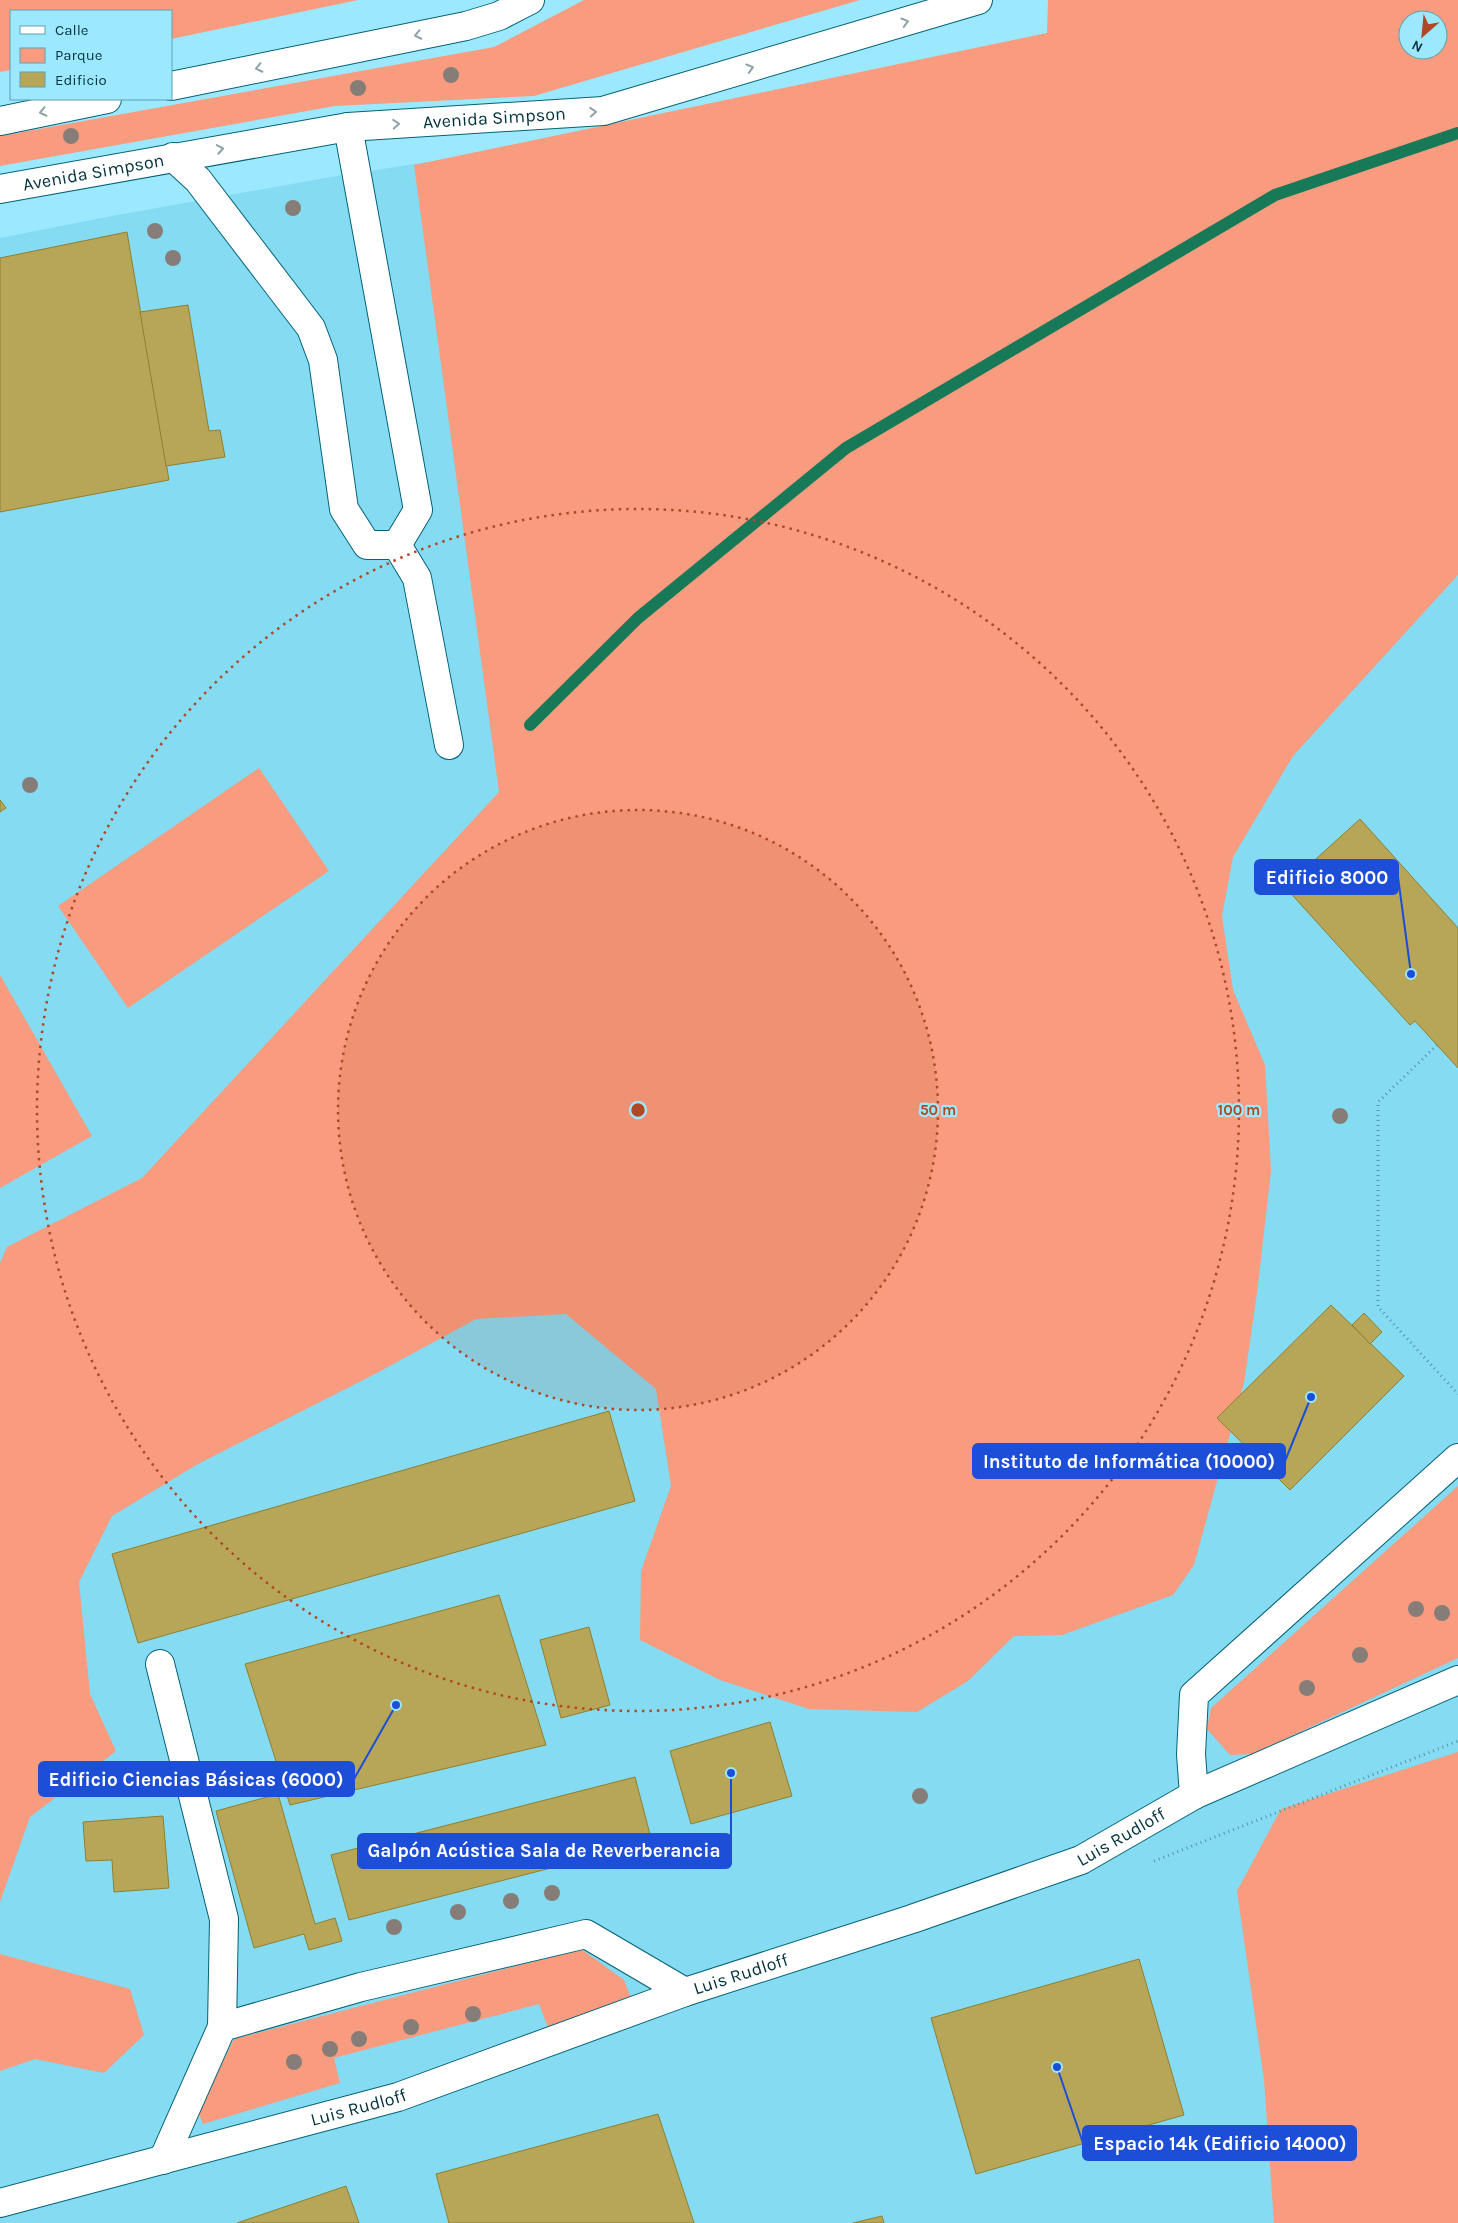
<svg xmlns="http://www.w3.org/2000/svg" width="1458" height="2223" font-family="Karla,sans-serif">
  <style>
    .built { fill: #85dbf2; fill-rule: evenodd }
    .green { fill: #f99b7e; fill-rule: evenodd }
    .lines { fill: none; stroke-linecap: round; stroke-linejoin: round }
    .stream { stroke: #177957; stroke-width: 12 }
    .building { fill: #b7a658; stroke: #8f7f2f }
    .minor-casing { stroke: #046276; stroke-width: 30 }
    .major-casing { stroke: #046276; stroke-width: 30 }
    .path { stroke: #5695a6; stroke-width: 3; stroke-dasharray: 1 4; stroke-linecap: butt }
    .minor { stroke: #fff; stroke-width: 28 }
    .major { stroke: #fff; stroke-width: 28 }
    .tree { fill: #867d78 }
    .oneway { stroke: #8ea3a8 }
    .ring { fill: none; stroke: #b04826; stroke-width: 2.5; stroke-dasharray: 2.5 5 }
    .labels { text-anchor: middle; stroke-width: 4.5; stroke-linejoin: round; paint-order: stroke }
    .street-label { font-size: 18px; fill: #03323d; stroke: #9ce9ff }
    .centre { fill: #b04826; stroke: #9ce9ff; stroke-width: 2.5 }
    .ring-label { font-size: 15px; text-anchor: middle; font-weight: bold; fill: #b04826; stroke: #9ce9ff; stroke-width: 4.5; stroke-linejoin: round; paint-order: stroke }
    .leader { fill: none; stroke: #1d4ed8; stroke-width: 2 }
    .callout-dot { fill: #1d4ed8; stroke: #9ce9ff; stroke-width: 2 }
    .callout { fill: #1d4ed8; stroke: #1d4ed8; stroke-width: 2 }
    .callout-label { font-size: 19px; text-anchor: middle; font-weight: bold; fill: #fff }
  </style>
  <rect width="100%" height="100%" fill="#9ce9ff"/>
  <path class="built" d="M1458 0V2223H0V238L117 215 331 177ZM1408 20H1438V50H1408Z"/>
  <g class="green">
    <path d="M0 0H358L171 39V11H11V70L0 72Z"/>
    <path d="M584 0H860L534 96 335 106 0 166V136L494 47Z"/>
    <path d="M1048 0H1458V575L1293 756 1233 857 1222 916 1233 990 1265 1065 1271 1171 1257 1293 1244 1383 1194 1565 1173 1595 1062 1635 1014 1636 968 1681 917 1712 809 1709 720 1680 640 1640 641 1571 671 1486 656 1389 566 1314 476 1319 375 1374 198 1464 112 1516 79 1582 90 1694 116 1751 30 1817 0 1902V1263L7 1247 142 1178 499 792 414 165 1047 33ZM1408 20H1438V50H1408Z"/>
    <path d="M259 768 329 871 128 1008 58 906Z"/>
    <path d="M0 975 92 1136 0 1188Z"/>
    <path d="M1458 1486V1658L1253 1754 1230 1755 1207 1729 1211 1708Z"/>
    <path d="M1458 1752V2223H1274L1264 2080 1237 1891 1281 1809Z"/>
    <path d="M581 1949 624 1980 634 2006 549 2030 539 2004 334 2058 340 2083 203 2124 198 2112 234 2039Z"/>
    <path d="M0 1954 130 1989 144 2035 104 2073 35 2059 0 2071Z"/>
  </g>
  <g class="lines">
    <path class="stream" d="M530 725 638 618 846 448 1275 195 1458 133"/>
  </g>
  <g class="building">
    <path d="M127 232 169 480 0 512V258Z"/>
    <path d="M188 305 209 431 220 430 225 457 166 466 140 312Z"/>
    <path d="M0 800 6 808 0 812Z"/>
    <path d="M1360 819 1458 928V1068L1415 1021 1410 1025 1285 887Z"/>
    <path d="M1331 1305 1404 1376 1290 1490 1217 1418Z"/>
    <path d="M1364 1313 1382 1332 1370 1344 1352 1325Z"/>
    <path d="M609 1411 635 1501 138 1643 112 1554Z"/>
    <path d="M499 1595 546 1745 290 1805 245 1664Z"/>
    <path d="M589 1627 610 1705 561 1718 540 1640Z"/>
    <path d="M770 1722 792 1796 691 1824 670 1751Z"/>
    <path d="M635 1777 652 1842 349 1920 331 1855Z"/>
    <path d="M278 1794 315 1924 335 1918 342 1941 309 1950 304 1934 254 1948 216 1811Z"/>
    <path d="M163 1816 169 1888 114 1892 112 1860 86 1861 83 1822Z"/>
    <path d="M1139 1959 1184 2115 976 2174 931 2018Z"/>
    <path d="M658 2114 694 2223H449L436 2174Z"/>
    <path d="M346 2186 359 2223H237Z"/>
    <path d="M882 2216 884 2223H853Z"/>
  </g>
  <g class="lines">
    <g class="minor-casing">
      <g id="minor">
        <path d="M173 157 198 180 311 328 323 360 344 509 367 545H397L418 510 348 127"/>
        <path d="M397 545 417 578 449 745"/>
        <path d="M160 1664 224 1919 222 2027"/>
        <path d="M1194 1795 1191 1754 1194 1695 1458 1458"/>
        <path d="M163 2160 222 2027 361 1987 586 1934 685 1992"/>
        <path id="s1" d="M0 2203 398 2097 685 1992 912 1919 1081 1860 1194 1795 1458 1680"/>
      </g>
    </g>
    <g class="major-casing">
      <g id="major">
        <path d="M171 86 466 26 499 16 530 0"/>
        <path d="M0 121 107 99"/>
        <path id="s2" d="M0 189 348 127 603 111 978 0"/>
      </g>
    </g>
    <g class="path">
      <path d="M1437 1045 1378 1102V1307L1458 1394"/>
      <path d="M1154 1861 1458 1741"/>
    </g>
    <use href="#minor" class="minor"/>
    <use href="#major" class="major"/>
  </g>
  <g class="tree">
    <circle cx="451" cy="75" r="8"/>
    <circle cx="358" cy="88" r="8"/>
    <circle cx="71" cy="136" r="8"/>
    <circle cx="293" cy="208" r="8"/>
    <circle cx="155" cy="231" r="8"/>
    <circle cx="173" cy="258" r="8"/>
    <circle cx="30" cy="785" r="8"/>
    <circle cx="1340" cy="1116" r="8"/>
    <circle cx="1416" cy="1609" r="8"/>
    <circle cx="1442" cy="1613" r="8"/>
    <circle cx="1360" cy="1655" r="8"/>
    <circle cx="1307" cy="1688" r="8"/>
    <circle cx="920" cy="1796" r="8"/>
    <circle cx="552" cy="1893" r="8"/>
    <circle cx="511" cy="1901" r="8"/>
    <circle cx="458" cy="1912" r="8"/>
    <circle cx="394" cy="1927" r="8"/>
    <circle cx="473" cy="2014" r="8"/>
    <circle cx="411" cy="2027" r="8"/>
    <circle cx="359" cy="2039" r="8"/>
    <circle cx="330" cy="2049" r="8"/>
    <circle cx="294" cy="2062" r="8"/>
  </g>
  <defs><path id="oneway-chevron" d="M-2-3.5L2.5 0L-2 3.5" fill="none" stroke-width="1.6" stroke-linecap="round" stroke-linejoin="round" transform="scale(1.25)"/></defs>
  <g class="oneway">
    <use href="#oneway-chevron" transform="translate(905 22) rotate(-16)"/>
    <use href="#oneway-chevron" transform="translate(418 35) rotate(168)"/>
    <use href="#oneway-chevron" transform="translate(259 68) rotate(168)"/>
    <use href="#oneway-chevron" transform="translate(750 68) rotate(-16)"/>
    <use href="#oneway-chevron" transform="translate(43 112) rotate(168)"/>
    <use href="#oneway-chevron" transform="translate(593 112) rotate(-4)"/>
    <use href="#oneway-chevron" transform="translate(396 124) rotate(-4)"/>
    <use href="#oneway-chevron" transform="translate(220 149) rotate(-10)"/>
  </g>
  <circle cx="638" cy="1110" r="300" fill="#b04826" fill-opacity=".12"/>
  <g class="ring">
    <circle cx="638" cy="1110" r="300"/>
    <circle cx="638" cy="1110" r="601"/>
  </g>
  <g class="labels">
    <g class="street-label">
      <text dy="6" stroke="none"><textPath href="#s2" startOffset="500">Avenida Simpson</textPath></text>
      <text dy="6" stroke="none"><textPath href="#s2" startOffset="95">Avenida Simpson</textPath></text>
      <text dy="6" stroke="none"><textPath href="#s1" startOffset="1181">Luis Rudloff</textPath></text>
      <text dy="6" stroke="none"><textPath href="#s1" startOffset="776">Luis Rudloff</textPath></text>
      <text dy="6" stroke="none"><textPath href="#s1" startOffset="371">Luis Rudloff</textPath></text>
    </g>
  </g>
  <circle cx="638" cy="1110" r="8" class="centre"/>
  <g class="ring-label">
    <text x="938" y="1115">50 m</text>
    <text x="1239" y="1115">100 m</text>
  </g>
  <path class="leader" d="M1411 974L1398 877M1311 1397L1285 1461M396 1705L354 1779M731 1773L731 1851M1057 2067L1083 2143"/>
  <g class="callout-dot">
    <circle cx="1411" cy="974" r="5"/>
    <circle cx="1311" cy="1397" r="5"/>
    <circle cx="396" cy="1705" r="5"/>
    <circle cx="731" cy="1773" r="5"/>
    <circle cx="1057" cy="2067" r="5"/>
  </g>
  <g class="callout">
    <rect x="1255" y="860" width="143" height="34" rx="5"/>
    <rect x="973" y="1444" width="312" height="34" rx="5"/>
    <rect x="39" y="1762" width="315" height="34" rx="5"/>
    <rect x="358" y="1834" width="373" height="34" rx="5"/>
    <rect x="1083" y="2126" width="273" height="34" rx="5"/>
  </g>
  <g class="callout-label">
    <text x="1327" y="884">Edificio 8000</text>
    <text x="1129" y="1468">Instituto de Informática (10000)</text>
    <text x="196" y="1786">Edificio Ciencias Básicas (6000)</text>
    <text x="544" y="1857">Galpón Acústica Sala de Reverberancia</text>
    <text x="1220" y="2150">Espacio 14k (Edificio 14000)</text>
  </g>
  <rect x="10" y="10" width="162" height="90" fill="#9ce9ff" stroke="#5fa0b1"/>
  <rect x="20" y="26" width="25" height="8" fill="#ffffff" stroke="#5fa0b1"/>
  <text x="55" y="35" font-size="15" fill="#03323d">Calle</text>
  <rect x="20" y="48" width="25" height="15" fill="#f99b7e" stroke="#5fa0b1"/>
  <text x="55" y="60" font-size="15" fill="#03323d">Parque</text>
  <rect x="20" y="72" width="25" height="15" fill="#b7a658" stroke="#5fa0b1"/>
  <text x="55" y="85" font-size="15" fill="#03323d">Edificio</text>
  <g transform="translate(1423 35) rotate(207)"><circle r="24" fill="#9ce9ff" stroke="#5fa0b1"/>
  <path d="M0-4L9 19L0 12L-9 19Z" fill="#b04826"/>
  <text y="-8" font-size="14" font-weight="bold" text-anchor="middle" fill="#03323d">N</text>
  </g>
</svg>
